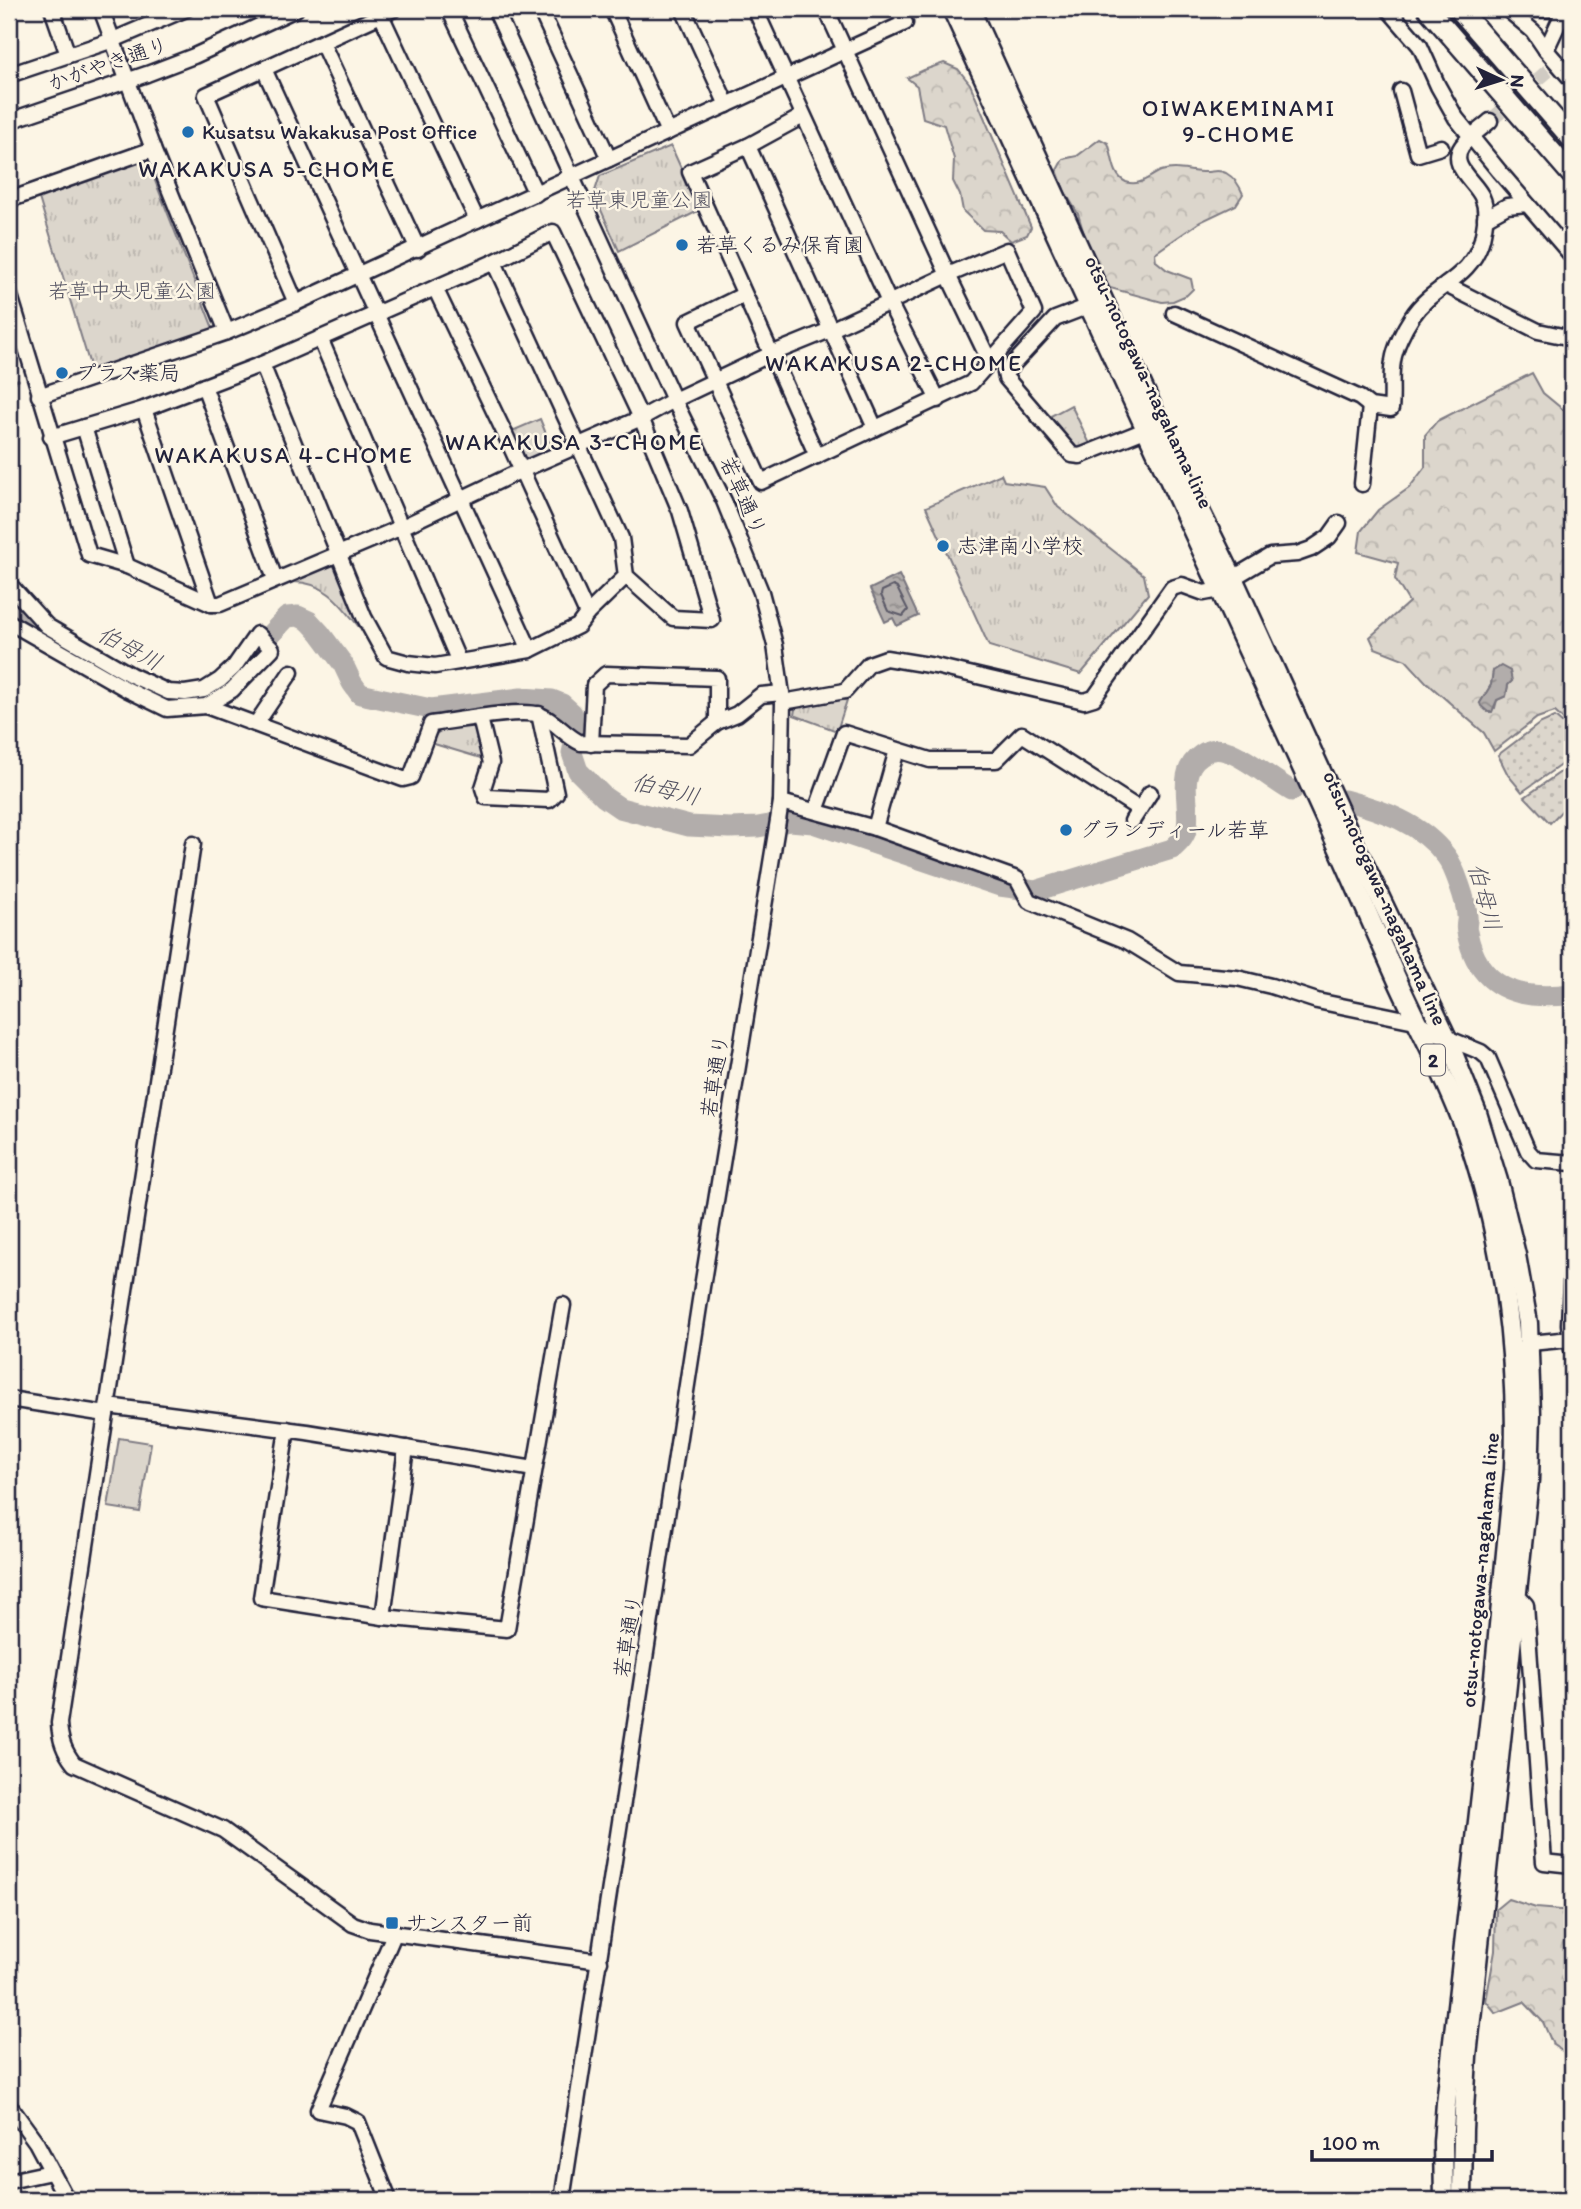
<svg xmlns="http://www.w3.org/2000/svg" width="1581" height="2209" font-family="Itim,'Klee One',sans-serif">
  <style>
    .grass { fill: url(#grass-dots); stroke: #7f7c84; stroke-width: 2 }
    .forest { fill: url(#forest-crowns); stroke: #7f7c84; stroke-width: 2; fill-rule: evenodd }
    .park { fill: url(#park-tufts); stroke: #7f7c84; stroke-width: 2 }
    .garden { fill: #dcd6cc; stroke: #7f7c84; stroke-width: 2 }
    .water { fill: url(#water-ripples); stroke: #78757e; stroke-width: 2 }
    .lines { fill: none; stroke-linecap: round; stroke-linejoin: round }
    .shore { stroke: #5c5a68; stroke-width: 2 }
    .stream { stroke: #78757e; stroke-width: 3.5 }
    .river { stroke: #b2adab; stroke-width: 21 }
    .minor-tunnel { stroke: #d0cbc3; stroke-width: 14; stroke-dasharray: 14 7; stroke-linecap: butt }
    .minor-casing { stroke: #22223b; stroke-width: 19 }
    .major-casing { stroke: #22223b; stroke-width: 23 }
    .highway-casing { stroke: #22223b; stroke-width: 24 }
    .minor { stroke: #fcf5e5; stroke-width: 14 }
    .major { stroke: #fcf5e5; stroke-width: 18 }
    .highway { stroke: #fcf5e5; stroke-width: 19 }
    .poi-dot { fill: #1f6fb2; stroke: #fcf5e5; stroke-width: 2.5 }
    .labels { text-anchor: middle; stroke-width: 5; stroke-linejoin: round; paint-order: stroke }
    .shield { fill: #fcf5e5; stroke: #63616e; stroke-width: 2 }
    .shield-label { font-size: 19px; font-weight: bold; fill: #22223b }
    .street-label { font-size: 21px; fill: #22223b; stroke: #fcf5e5 }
    .poi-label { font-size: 21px; fill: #22223b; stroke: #fcf5e5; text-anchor: start }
    .park-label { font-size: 21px; fill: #504f5f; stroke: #fcf5e5 }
    .neighbourhood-label { font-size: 23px; letter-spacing: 2px; fill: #22223b; stroke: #fcf5e5 }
    .water-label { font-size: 23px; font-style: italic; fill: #545362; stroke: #fcf5e5 }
  </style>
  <defs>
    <pattern id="grass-dots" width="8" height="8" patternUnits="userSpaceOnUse" patternTransform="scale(1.75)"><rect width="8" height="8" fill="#dcd6cc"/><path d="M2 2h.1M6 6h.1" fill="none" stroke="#bcb7b0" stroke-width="1.8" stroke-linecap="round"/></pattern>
    <pattern id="forest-crowns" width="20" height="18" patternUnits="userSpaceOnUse" patternTransform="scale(1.75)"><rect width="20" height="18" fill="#dcd6cc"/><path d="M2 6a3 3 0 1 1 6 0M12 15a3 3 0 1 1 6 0" fill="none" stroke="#bcb7b0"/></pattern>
    <pattern id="park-tufts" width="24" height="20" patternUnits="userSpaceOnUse" patternTransform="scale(1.75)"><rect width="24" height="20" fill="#dcd6cc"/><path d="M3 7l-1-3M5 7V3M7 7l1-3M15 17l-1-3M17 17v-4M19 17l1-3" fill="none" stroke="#bcb7b0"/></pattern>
    <pattern id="water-ripples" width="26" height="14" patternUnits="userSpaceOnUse" patternTransform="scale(1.75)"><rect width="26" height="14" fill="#b2adab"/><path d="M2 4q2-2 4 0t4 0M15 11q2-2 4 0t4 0" fill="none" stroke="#908c8c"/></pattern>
  </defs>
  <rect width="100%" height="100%" fill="#fcf5e5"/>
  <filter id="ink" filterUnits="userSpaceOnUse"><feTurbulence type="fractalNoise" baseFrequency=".0143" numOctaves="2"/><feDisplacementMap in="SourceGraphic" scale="14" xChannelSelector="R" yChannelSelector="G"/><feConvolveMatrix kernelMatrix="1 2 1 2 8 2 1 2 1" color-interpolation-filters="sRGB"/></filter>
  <g filter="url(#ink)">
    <g class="grass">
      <path d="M1555 717 1572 732V757L1522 792 1508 775 1498 755 1539 724Z"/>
      <path d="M1572 764V800L1550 823 1525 797Z"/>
    </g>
    <g class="forest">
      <path d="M944 63 958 69 970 84 1031 227 1027 235 1011 241 1000 231 983 230 963 211 960 195 953 181 954 159 944 125 923 118 917 86 907 78 924 70Z"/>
      <path d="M1100 139 1108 143C1113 155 1112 176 1126 182 1140 187 1149 176 1161 171 1177 166 1189 172 1205 172 1213 172 1218 169 1226 173 1235 178 1239 185 1243 194L1236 205 1200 222 1155 253 1156 261 1167 270 1191 279 1193 289 1187 295 1173 301 1162 302 1110 288 1102 277 1086 241 1078 214 1065 192 1057 170 1063 159 1077 156Z"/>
      <path d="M1532 373 1543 393 1572 417V728L1555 712 1537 718 1494 751 1484 733 1426 682 1406 660 1375 648 1370 637 1409 602 1395 579 1398 563 1358 552 1361 531 1378 510 1409 488 1425 467V435L1437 421ZM1493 671 1512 681 1508 685 1506 696 1497 700 1495 708 1480 703 1491 685Z"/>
      <path d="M1508 1899 1536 1908 1572 1911V2089L1568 2086 1569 2063 1565 2053 1553 2045 1543 2022 1524 2002 1496 2013 1486 2001 1495 1951 1496 1909Z"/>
    </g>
    <g class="park">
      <path d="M671 146 700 210 619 251 594 194 600 176Z"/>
      <path d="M146 158 214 331 92 372 38 195Z"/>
      <path d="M1071 405 1091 446 1079 450 1071 449 1045 419Z"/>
      <path d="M540 419 555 456 522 470 505 434Z"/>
      <path d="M1001 474 1004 481 1045 487 1058 507 1144 575 1148 594 1081 674 989 646 926 507Z"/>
      <path d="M329 564 335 566 351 605 362 625 359 627C341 604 325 581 292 582L291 579Z"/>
      <path d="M839 699 847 700 837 731 794 715 795 709 801 705Z"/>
      <path d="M469 725 478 731 484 759 431 743C436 726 454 727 469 725Z"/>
    </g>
    <path class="garden" d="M119 1438 151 1443 140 1512 108 1507Z"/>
    <g class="water">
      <path d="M899 575 918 616 897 626 893 618 885 622 870 589Z"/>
      <path d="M1501 666 1510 671 1512 681 1508 685 1506 696 1497 700 1492 712H1488L1481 706 1480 703 1491 685 1493 671Z"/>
    </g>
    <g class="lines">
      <path class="shore" d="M893 586 897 588 908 610 903 616 888 611 881 595 882 591Z"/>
      <path class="stream" d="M9 383 18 380"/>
      <g class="river">
        <path d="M9 601 38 625 58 637"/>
        <path d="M225 682 287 617 298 616 309 621 320 633 343 664 352 683 360 694 431 709 521 698 552 700 562 704 572 713 577 722V731L572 753 578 771 604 797 620 808 689 826 730 828 758 827 790 821 813 823 1000 886 1035 891 1172 849C1180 842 1185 837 1187 827 1191 803 1176 772 1201 755 1209 749 1217 748 1226 751 1244 756 1274 781 1292 791"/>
        <path d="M1344 800C1382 810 1421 823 1446 856 1454 866 1467 903 1467 916 1468 921 1465 926 1467 932 1478 990 1520 1001 1572 994"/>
      </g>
      <path class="minor-tunnel" d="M1490 121 1557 63"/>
      <g class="minor-casing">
        <g id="minor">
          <path d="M52 9 68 55"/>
          <path d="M101 9 153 149 227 332"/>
          <path d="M449 9 536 194"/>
          <path d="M495 9 674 400 724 501 761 592 775 645 783 702 781 802 702 1287 562 2200"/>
          <path d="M540 9 609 159"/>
          <path d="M612 9 668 132"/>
          <path d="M683 9 727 105"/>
          <path d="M755 9 889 302 938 400"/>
          <path d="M826 9 948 275 990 362"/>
          <path d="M1388 9 1420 46 1438 86 1456 118 1499 171 1572 256"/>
          <path d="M1507 9 1533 31 1546 50"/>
          <path d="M1565 9 1546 50 1572 80"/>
          <path d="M1508 10 1554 9"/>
          <path d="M381 15 477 220"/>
          <path d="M322 43 418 249"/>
          <path d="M264 69 530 650"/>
          <path d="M9 75 113 40 186 9"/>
          <path d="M1401 91 1418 154 1441 147"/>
          <path d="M803 116 748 146 690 172 817 456"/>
          <path d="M9 121 147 74 194 56 296 9"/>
          <path d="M748 146 875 428"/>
          <path d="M9 200 153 149"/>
          <path d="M1485 218 1507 206 1527 204"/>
          <path d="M1446 285 1538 331 1567 337"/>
          <path d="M435 288 505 434 587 614"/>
          <path d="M9 292 89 555 127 566 211 604H220L402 527 522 470 641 418 674 400 771 354 830 330 948 275 1007 250 1034 312 971 383 761 482 688 322 743 295"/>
          <path d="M296 303 206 95 394 9"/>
          <path d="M1089 306 1055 319 1005 373 1006 378 1072 455 1080 456 1155 426"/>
          <path d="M1174 313 1360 398 1370 406 1391 409C1393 393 1390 377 1393 361 1395 347 1404 329 1412 317 1432 285 1471 280 1482 239 1485 225 1488 210 1482 197 1475 181 1448 166 1462 146 1469 137 1481 129 1490 121"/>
          <path d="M320 338 459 662"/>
          <path d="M262 364 364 617 386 657 408 663 435 666 530 650 578 626 587 614 626 576"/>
          <path d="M204 386 275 579"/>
          <path d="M39 396 227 332 296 303 905 23 898 9"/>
          <path d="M144 409 211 604"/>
          <path d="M84 427 127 566"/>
          <path d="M51 437 144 409 262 364 494 262 553 232 641 418 680 511 712 620 673 618 626 576 621 538 494 262"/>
          <path d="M1362 484 1370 406"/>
          <path d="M9 584 47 626 131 675 168 692 185 693 204 690 220 680 234 667 257 634 272 649 232 690 206 706 167 709 128 690 9 622"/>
          <path d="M783 702 845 691 869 664 886 658 935 666 1084 701 1094 698 1172 588 1182 585 1204 593 1220 590 1233 578 1270 556 1297 554 1311 549 1329 537 1339 523"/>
          <path d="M206 706 403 779 411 777 431 724C455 721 520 708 540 715 556 721 565 736 581 743L689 745 717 722 737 714 761 695 782 693"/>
          <path d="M480 718 491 763 483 788 486 797 549 800 556 793 539 714"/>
          <path d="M256 724 291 672"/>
          <path d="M591 744 594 685 606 674 717 678V722"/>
          <path d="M781 802 875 828 1017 879 1029 901 1127 941 1179 973 1237 978 1271 986 1317 1001 1415 1021 1447 1038 1481 1052 1488 1058 1528 1151 1536 1160 1572 1163"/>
          <path d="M816 811 844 733 930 760H996L1022 734 1139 809"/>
          <path d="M1132 821 1150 793"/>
          <path d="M875 828 897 750"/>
          <path d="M193 844 59 1723C60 1740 64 1751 74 1764L223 1830 353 1924 370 1930 600 1961"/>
          <path d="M1572 1262 1569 1324 1572 1349"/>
          <path d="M1530 1343 1571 1339"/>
          <path d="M9 1399 106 1414"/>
          <path d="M108 1406 307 1432 534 1469"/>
          <path d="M287 1429 261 1598 383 1617 507 1629 563 1305"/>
          <path d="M1517 1595 1526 1605 1544 1862 1572 1865"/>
          <path d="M383 1617 406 1448"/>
          <path d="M9 2105 36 2142 67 2200"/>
          <path d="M9 2181 51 2172"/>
          <path d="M389 2200 358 2122 346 2116 318 2110 395 1932"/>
        </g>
      </g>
      <g class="major-casing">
        <g id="major">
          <path d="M952 9C1052 225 1151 441 1251 657 1300 762 1348 868 1395 975 1417 1025 1445 1074 1464 1126 1503 1235 1519 1354 1514 1469L1492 1698 1446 2103 1443 2142 1444 2200"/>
          <path d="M970 9 1196 503 1233 578 1353 841 1447 1038 1477 1113 1498 1181 1516 1255 1528 1323 1531 1414 1529 1480 1467 2056 1463 2129 1462 2200"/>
        </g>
      </g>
      <g class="highway-casing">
        <g id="highway">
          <path d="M1428 9 1572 175"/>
          <path d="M1459 9 1572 139"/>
        </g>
      </g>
      <use href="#minor" class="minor"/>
      <use href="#major" class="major"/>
      <use href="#highway" class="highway"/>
    </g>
  </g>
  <g class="poi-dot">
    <circle cx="188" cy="132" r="7"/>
    <circle cx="682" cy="245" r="7"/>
    <circle cx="62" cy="373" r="7"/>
    <circle cx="943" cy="546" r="7"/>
    <circle cx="1066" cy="830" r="7"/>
    <rect x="385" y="1916" width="14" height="14" rx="3.5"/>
  </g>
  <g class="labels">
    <rect class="shield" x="1421" y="1044.5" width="24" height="31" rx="5"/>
    <g class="shield-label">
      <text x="1433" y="1067">2</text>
    </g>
    <g class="street-label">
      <text transform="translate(108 64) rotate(-19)" y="7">かがやき通り</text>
      <text transform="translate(1149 382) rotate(65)" y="7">otsu-notogawa-nagahama line</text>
      <text transform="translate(743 496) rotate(66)" y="7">若草通り</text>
      <text transform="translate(1385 898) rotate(66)" y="7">otsu-notogawa-nagahama line</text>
      <text transform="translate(715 1076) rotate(-81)" y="7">若草通り</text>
      <text transform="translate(1480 1570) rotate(-85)" y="7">otsu-notogawa-nagahama line</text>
      <text transform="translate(628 1636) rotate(-81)" y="7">若草通り</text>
    </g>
    <g class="poi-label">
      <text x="202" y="139">Kusatsu Wakakusa Post Office</text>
      <text x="696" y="252">若草くるみ保育園</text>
      <text x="76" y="380">プラス薬局</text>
      <text x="957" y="553">志津南小学校</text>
      <text x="1080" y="837">グランディール若草</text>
      <text x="406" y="1930">サンスター前</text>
    </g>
    <g class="park-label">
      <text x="639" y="207">若草東児童公園</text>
      <text x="132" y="298">若草中央児童公園</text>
    </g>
    <g class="neighbourhood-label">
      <text x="1239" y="116">OIWAKEMINAMI<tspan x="1239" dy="26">9-CHOME</tspan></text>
      <text x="267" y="177">WAKAKUSA 5-CHOME</text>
      <text x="894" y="371">WAKAKUSA 2-CHOME</text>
      <text x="574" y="450">WAKAKUSA 3-CHOME</text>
      <text x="284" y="463">WAKAKUSA 4-CHOME</text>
    </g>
    <g class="water-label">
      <text transform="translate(130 648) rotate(28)" y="8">伯母川</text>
      <text transform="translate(666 789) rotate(14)" y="8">伯母川</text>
      <text transform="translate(1485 897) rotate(75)" y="8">伯母川</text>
    </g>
  </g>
  <rect width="1581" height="2209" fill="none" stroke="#fcf5e5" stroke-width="35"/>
  <rect x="18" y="18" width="1546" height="2174" fill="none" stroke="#22223b" stroke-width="2.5" filter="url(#ink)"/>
  <g transform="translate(1501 80) rotate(94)" stroke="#fcf5e5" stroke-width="5" paint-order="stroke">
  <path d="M0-5L12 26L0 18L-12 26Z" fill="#22223b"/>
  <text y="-10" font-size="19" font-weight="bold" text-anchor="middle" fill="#22223b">N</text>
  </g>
  <path d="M1312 2150v10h180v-10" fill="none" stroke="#22223b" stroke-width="3.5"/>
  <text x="1322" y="2150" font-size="21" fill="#22223b" stroke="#fcf5e5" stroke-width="5" paint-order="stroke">100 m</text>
</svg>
